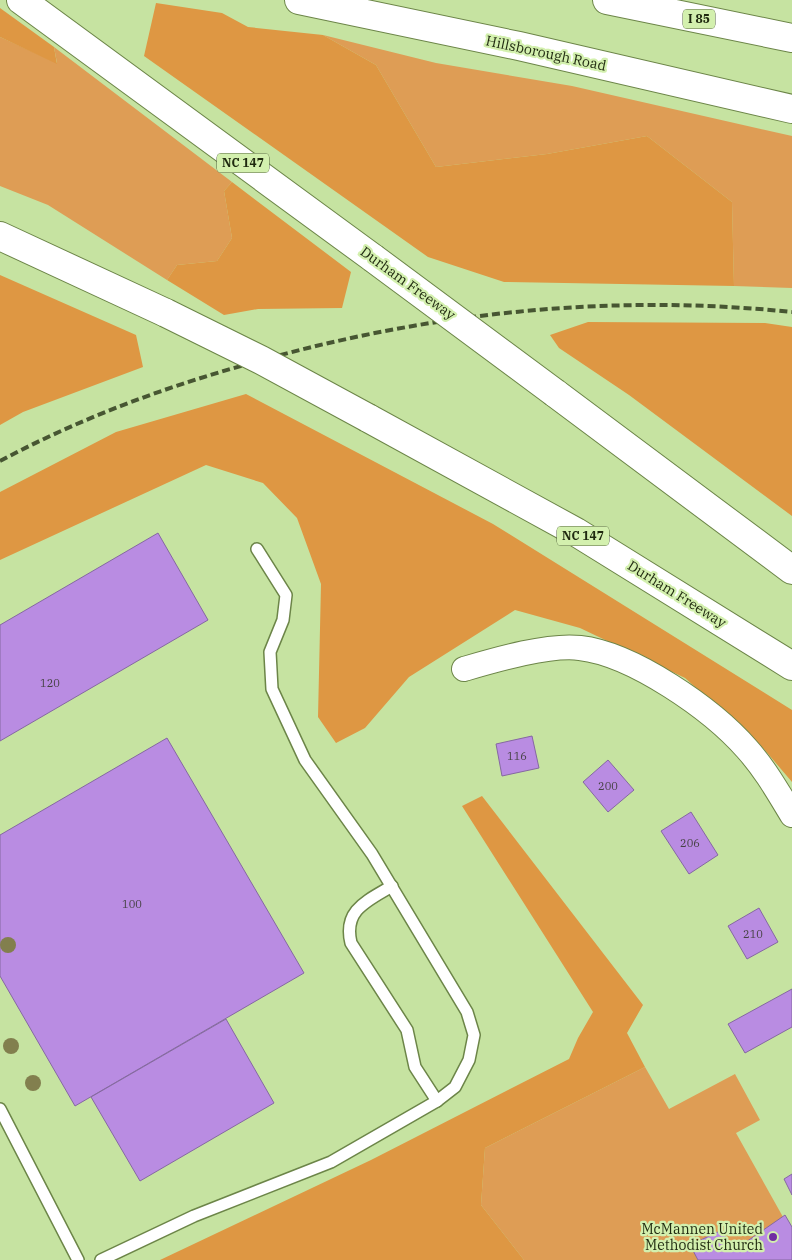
<svg xmlns="http://www.w3.org/2000/svg" width="792" height="1260" font-family="'IBM Plex Serif',serif">
  <style>
    .green { fill: #de9d55 }
    .forest { fill: #de9743 }
    .building { fill: #b98ce2; stroke: #8568a1 }
    .lines { fill: none; stroke-linecap: round; stroke-linejoin: round }
    .service-casing { stroke: #6c8548; stroke-width: 14 }
    .minor-casing { stroke: #6c8548; stroke-width: 26 }
    .primary-casing { stroke: #6c8548; stroke-width: 30 }
    .motorway-casing { stroke: #6c8548; stroke-width: 30 }
    .service { stroke: #fff; stroke-width: 11 }
    .minor { stroke: #fff; stroke-width: 24 }
    .primary { stroke: #fff; stroke-width: 28 }
    .motorway { stroke: #fff; stroke-width: 28 }
    .rail { stroke: #475632; stroke-width: 4; stroke-dasharray: 8 4; stroke-linecap: butt }
    .motorway-bridge-casing { stroke: #6c8548; stroke-width: 30; stroke-linecap: butt }
    .motorway-bridge { stroke: #fff; stroke-width: 28 }
    .tree { fill: #827f4e }
    .poi-dot { fill: #712da2; stroke: #d3f0ae; stroke-width: 2 }
    .labels { text-anchor: middle; stroke-width: 4.5; stroke-linejoin: round; paint-order: stroke }
    .number-label { font-size: 11px; fill: #464244 }
    .shield { fill: #d3f0ae; stroke: #55653f; stroke-width: 1 }
    .shield-label { font-size: 12px; font-weight: bold; fill: #1f290f }
    .street-label { font-size: 14px; fill: #1f290f; stroke: #d3f0ae }
    .poi-label { font-size: 14px; fill: #1f290f; stroke: #d3f0ae; text-anchor: end }
  </style>
  <rect width="100%" height="100%" fill="#c6e3a1"/>
  <g class="green">
    <path d="M323 35 436 63 572 86 792 136V288L734 286 732 202 647 136 547 154 436 167 376 65Z"/>
    <path d="M0 37 57 63 54 47 232 182 224 191 232 238 217 261 177 265 167 280 48 205 0 186Z"/>
    <path d="M645 1067 669 1109 735 1074 760 1120 736 1133 783 1217 733 1251 722 1230 692 1244 698 1260H524L481 1205 485 1148Z"/>
  </g>
  <g class="forest">
    <path d="M156 3 222 13 248 27 323 35 376 65 436 167 547 154 647 136 732 202 734 286 504 282 428 257 144 56Z"/>
    <path d="M0 8 54 47 57 64 0 37Z"/>
    <path d="M232 182 351 272 342 308 258 309 224 315 167 280 177 265 217 261 232 238 224 191Z"/>
    <path d="M0 275 136 335 143 367 23 412 0 425Z"/>
    <path d="M588 322 765 323 792 327V516L629 395 559 348 550 335Z"/>
    <path d="M246 394 493 524 792 710V782L763 748 685 678 580 628 515 610 409 677 365 728 336 743 318 717 321 584 297 518 263 483 206 465 0 560V492L116 432Z"/>
    <path d="M482 796 643 1005 627 1033 645 1067 485 1148 481 1205 524 1260H160L371 1160 569 1059 578 1038 593 1012 462 806Z"/>
  </g>
  <g class="building">
    <path d="M158 533 208 620 0 741V625Z"/>
    <path d="M532 736 539 768 502 776 496 744Z"/>
    <path d="M167 738 304 973 75 1106 0 976V835Z"/>
    <path d="M608 760 634 790 608 812 583 782Z"/>
    <path d="M691 812 718 855 689 874 661 831Z"/>
    <path d="M759 908 778 942 747 959 728 926Z"/>
    <path d="M792 989V1027L745 1053 728 1024Z"/>
    <path d="M226 1019 274 1103 140 1181 91 1097Z"/>
    <path d="M792 1174V1195L784 1179Z"/>
    <path d="M785 1215 792 1227V1260H698L690 1245 722 1230 733 1251Z"/>
  </g>
  <g class="lines">
    <g class="service-casing">
      <g id="service">
        <path d="M392 886C367 901 343 910 351 943L407 1030 415 1067 437 1101"/>
        <path d="M0 1109 78 1260"/>
        <path d="M101 1260 194 1216 331 1162 437 1101 455 1087 469 1060 474 1035 467 1012 372 854 305 760 272 689 270 652 283 620 286 595 257 549"/>
      </g>
    </g>
    <g class="minor-casing">
      <path id="minor" d="M464 669C495 660 549 644 580 648 633 654 712 709 747 749 765 769 778 792 792 815"/>
    </g>
    <g class="primary-casing">
      <path id="primary" d="M299 0 519 46 792 109"/>
    </g>
    <g class="motorway-casing">
      <g id="motorway">
        <path d="M21 0 373 258"/>
        <path d="M607 0 792 38"/>
        <path d="M0 236 166 313"/>
        <path d="M555 393 792 570"/>
        <path d="M368 418 576 532 792 666"/>
      </g>
    </g>
    <use href="#service" class="service"/>
    <use href="#minor" class="minor"/>
    <use href="#primary" class="primary"/>
    <use href="#motorway" class="motorway"/>
    <path class="rail" d="M0 461C79 419 162 388 248 364 425 313 608 293 792 312"/>
    <g class="motorway-bridge-casing">
      <g id="motorway-bridge">
        <path d="M373 258 555 393"/>
        <path d="M166 313 261 360 368 418"/>
      </g>
    </g>
    <use href="#motorway-bridge" class="motorway-bridge"/>
  </g>
  <g class="tree">
    <circle cx="8" cy="945" r="8"/>
    <circle cx="11" cy="1046" r="8"/>
    <circle cx="33" cy="1083" r="8"/>
  </g>
  <circle class="poi-dot" cx="773" cy="1237" r="5"/>
  <g class="labels">
    <g class="number-label">
      <text x="50" y="687">120</text>
      <text x="517" y="760">116</text>
      <text x="608" y="790">200</text>
      <text x="690" y="847">206</text>
      <text x="132" y="908">100</text>
      <text x="753" y="938">210</text>
    </g>
    <g class="shield">
      <rect x="683" y="9.5" width="32" height="19" rx="4"/>
      <rect x="217" y="153.5" width="52" height="19" rx="4"/>
      <rect x="557" y="526.5" width="52" height="19" rx="4"/>
    </g>
    <g class="shield-label">
      <text x="699" y="23">I 85</text>
      <text x="243" y="167">NC 147</text>
      <text x="583" y="540">NC 147</text>
    </g>
    <g class="street-label">
      <text transform="translate(546 53) rotate(12)" y="5">Hillsborough Road</text>
      <text transform="translate(408 283) rotate(36)" y="5">Durham Freeway</text>
      <text transform="translate(677 594) rotate(32)" y="5">Durham Freeway</text>
    </g>
    <g class="poi-label">
      <text x="763" y="1234">McMannen United<tspan x="763" dy="16">Methodist Church</tspan></text>
    </g>
  </g>
</svg>
